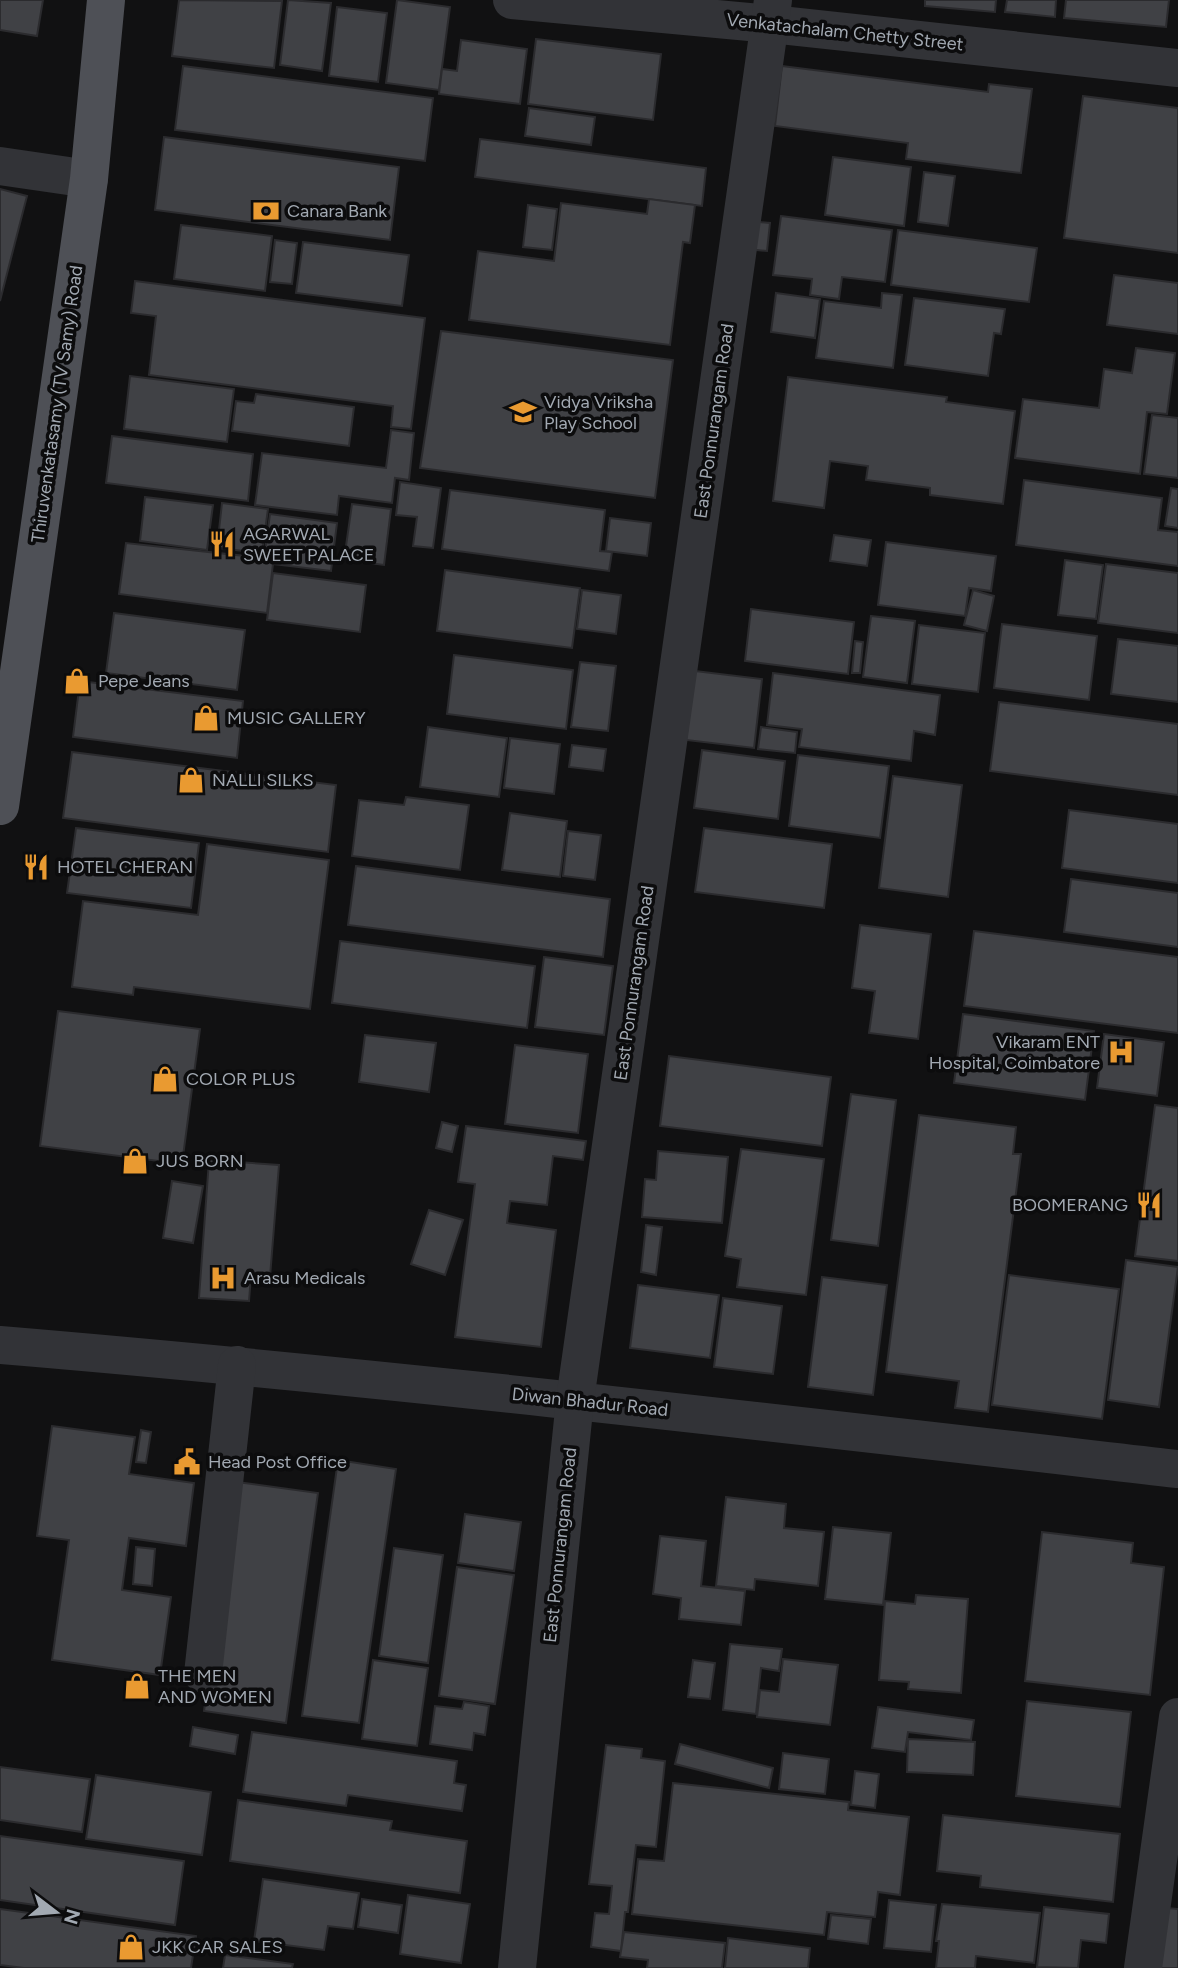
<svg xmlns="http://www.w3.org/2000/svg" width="1178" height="1968" font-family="Figtree,sans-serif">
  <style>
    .building { fill: #404145; stroke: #2b2b2e; stroke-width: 2 }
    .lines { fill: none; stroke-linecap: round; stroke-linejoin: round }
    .minor { stroke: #323337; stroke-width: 38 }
    .major { stroke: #4e5056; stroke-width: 38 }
    .labels { text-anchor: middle; stroke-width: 7; stroke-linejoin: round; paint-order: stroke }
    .street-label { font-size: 18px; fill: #a2a9b2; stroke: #0c0c0d }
    .poi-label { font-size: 18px; fill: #a2a9b2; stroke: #0c0c0d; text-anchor: start }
  </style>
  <rect width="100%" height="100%" fill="#111112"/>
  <g class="building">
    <path d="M0 0H43L37 36 0 30Z"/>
    <path d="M179 0 282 1 274 68 172 56Z"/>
    <path d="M288 0 331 3 322 71 280 65Z"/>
    <path d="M397 0 450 7 439 90 386 83Z"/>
    <path d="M925 0H996L995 12 925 6Z"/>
    <path d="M1007 0H1056L1055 17 1005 12Z"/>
    <path d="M1066 0H1169L1166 27 1064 18Z"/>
    <path d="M337 7 387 13 378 82 329 76Z"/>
    <path d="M536 39 661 54 653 120 528 104Z"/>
    <path d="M461 40 527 49 520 104 439 94 442 69 457 71Z"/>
    <path d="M183 66 433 98 425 161 175 130Z"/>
    <path d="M782 66 988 92 989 84 1032 89 1021 173 906 159 908 143 775 126Z"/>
    <path d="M1083 96 1178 108V253L1064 238Z"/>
    <path d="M529 108 595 117 591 145 525 136Z"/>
    <path d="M164 137 399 167 390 240 155 210Z"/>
    <path d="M480 139 706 168 702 206 475 177Z"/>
    <path d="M833 157 911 167 904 226 825 215Z"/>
    <path d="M924 172 955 176 948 226 918 222Z"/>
    <path d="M0 189 27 196 0 301Z"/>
    <path d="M649 199 695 205 690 243 683 242 670 345 469 320 478 251 554 261 561 203 647 214Z"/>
    <path d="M528 205 557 209 552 250 523 247Z"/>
    <path d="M781 216 892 230 885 282 842 277 839 299 810 295 812 279 773 275Z"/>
    <path d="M750 221 770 223 767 251 746 249Z"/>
    <path d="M181 225 272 236 265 291 174 279Z"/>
    <path d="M898 230 1037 248 1029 302 891 285Z"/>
    <path d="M275 240 297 243 292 284 270 282Z"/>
    <path d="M303 242 409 255 402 306 296 293Z"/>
    <path d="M1114 275 1178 283V334L1107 325Z"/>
    <path d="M135 281 425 318 411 429 391 427 393 406 149 375 156 316 131 313Z"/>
    <path d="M776 293 820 299 815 338 771 332Z"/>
    <path d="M882 293 902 295 893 368 816 358 824 301 881 308Z"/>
    <path d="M914 298 1005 309 1001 334 994 333 988 376 905 365Z"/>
    <path d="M441 331 673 360 655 498 420 468Z"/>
    <path d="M1136 348 1175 353 1167 414 1147 412 1140 474 1015 458 1023 399 1099 408 1104 369 1132 373Z"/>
    <path d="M130 376 234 389 227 442 124 429Z"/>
    <path d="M788 377 947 397 946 402 1015 411 1003 504 930 495V488L866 480 868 466 830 461 824 508 773 501Z"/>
    <path d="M256 394 354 407 349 446 232 431 236 401 254 403Z"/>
    <path d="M1152 415 1178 418V478L1144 474Z"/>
    <path d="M391 430 414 433 409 480 395 478 392 503 339 496 337 515 255 505 262 453 386 468Z"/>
    <path d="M112 436 253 454 248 501 106 483Z"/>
    <path d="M1024 480 1162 498 1158 530 1178 532V566L1016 545Z"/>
    <path d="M400 482 441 488 433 548 413 546 417 517 396 515Z"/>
    <path d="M1171 488 1178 489V528L1165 526Z"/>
    <path d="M450 490 605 510 600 551 612 552 609 571 442 549Z"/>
    <path d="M145 497 213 505 207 550 140 541Z"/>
    <path d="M222 503 268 509 262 553 217 548Z"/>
    <path d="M352 504 391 509 384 565 344 560Z"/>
    <path d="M270 514 337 523 331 571 273 564 267 613 119 594 126 543 264 558Z"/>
    <path d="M610 518 651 523 647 556 606 551Z"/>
    <path d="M834 535 871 540 867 566 830 561Z"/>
    <path d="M886 542 996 556 991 591 969 588 965 616 878 605Z"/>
    <path d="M1065 560 1103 565 1096 619 1058 615Z"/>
    <path d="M1106 564 1178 573V633L1098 623Z"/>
    <path d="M445 570 580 588 572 648 437 631Z"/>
    <path d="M273 573 366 585 360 632 267 620Z"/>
    <path d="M582 590 621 595 616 634 577 629Z"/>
    <path d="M973 590 994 596 987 631 964 625Z"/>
    <path d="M751 609 854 622 848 674 745 661Z"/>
    <path d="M114 613 245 630 237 690 106 673Z"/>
    <path d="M871 616 915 621 907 683 863 677Z"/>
    <path d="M1002 624 1097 636 1089 700 994 688Z"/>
    <path d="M919 625 985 633 978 692 912 684Z"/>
    <path d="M1118 639 1178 646V702L1111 694Z"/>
    <path d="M855 641 863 642 860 673H852Z"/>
    <path d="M454 655 573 670 566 729 447 714Z"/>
    <path d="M580 662 616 666 608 731 571 727Z"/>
    <path d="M695 671 762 679 754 748 686 740Z"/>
    <path d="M773 673 940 695 935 735 914 731 911 761 799 747 802 729 767 725Z"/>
    <path d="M80 681 243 701 237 758 73 737Z"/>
    <path d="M999 702 1178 724V795L990 771Z"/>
    <path d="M428 727 507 738 499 797 420 787Z"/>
    <path d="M761 727 797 732 795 753 758 749Z"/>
    <path d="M510 738 560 744 554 794 504 788Z"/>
    <path d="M572 745 606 749 603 771 569 767Z"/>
    <path d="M702 750 785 761 778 819 694 808Z"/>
    <path d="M72 752 336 785 328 852 63 818Z"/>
    <path d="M798 755 889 766 880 838 789 826Z"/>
    <path d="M893 776 962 785 948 897 879 888Z"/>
    <path d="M406 797 469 805 460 870 352 856 359 800 404 805Z"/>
    <path d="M1069 810 1178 824V883L1062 868Z"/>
    <path d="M510 813 567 821 560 877 502 870Z"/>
    <path d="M76 828 199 843 191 908 67 893Z"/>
    <path d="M704 828 832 844 824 908 695 892Z"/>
    <path d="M568 831 601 835 595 880 563 876Z"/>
    <path d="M207 844 329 860 310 1009 134 987 133 995 72 987 83 901 198 915Z"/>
    <path d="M356 866 610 899 603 957 348 925Z"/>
    <path d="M1071 879 1178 893V947L1064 932Z"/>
    <path d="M860 925 931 934 918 1039 869 1033 875 991 852 988Z"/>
    <path d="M974 931 1178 957V1033L964 1006Z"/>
    <path d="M340 941 535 966 527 1028 332 1003Z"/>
    <path d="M544 957 613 966 604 1035 535 1027Z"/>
    <path d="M58 1011 200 1029 182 1164 40 1146Z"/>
    <path d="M963 1014 1094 1031 1085 1100 954 1083Z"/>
    <path d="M1104 1034 1164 1042 1157 1096 1097 1088Z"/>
    <path d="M365 1035 436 1043 429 1092 359 1082Z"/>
    <path d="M515 1045 588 1054 578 1133 505 1124Z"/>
    <path d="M669 1056 831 1077 822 1146 660 1126Z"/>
    <path d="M851 1094 896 1100 878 1246 831 1240Z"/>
    <path d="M1155 1105 1178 1108V1261L1135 1256Z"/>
    <path d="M919 1115 1016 1127 1013 1154H1021L988 1412 955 1408 959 1381 886 1372Z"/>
    <path d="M442 1122 458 1126 452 1152 436 1148Z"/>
    <path d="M466 1126 586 1141 583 1160 553 1156 547 1205 510 1201 507 1223 556 1230 541 1347 455 1337 475 1184 458 1182Z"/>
    <path d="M741 1149 824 1159 806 1295 737 1287 741 1259 725 1256Z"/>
    <path d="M658 1151 728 1157 722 1223 642 1217 645 1179 656 1180Z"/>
    <path d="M209 1160 279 1165 270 1277 251 1276 249 1301 199 1298Z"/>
    <path d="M172 1181 203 1186 193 1243 163 1238Z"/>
    <path d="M429 1210 463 1220 445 1275 411 1264Z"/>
    <path d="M646 1225 662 1227 656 1275 641 1272Z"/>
    <path d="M1126 1260 1178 1267 1159 1407 1108 1400Z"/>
    <path d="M1009 1275 1119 1289 1102 1419 992 1405Z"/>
    <path d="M822 1277 887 1285 873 1395 808 1387Z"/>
    <path d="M638 1285 719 1295 710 1358 630 1348Z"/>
    <path d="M723 1298 782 1306 773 1374 714 1367Z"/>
    <path d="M52 1426 135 1437 129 1474 194 1483 186 1546 129 1538 122 1590 171 1597 160 1675 52 1660 69 1540 37 1536Z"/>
    <path d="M141 1430 151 1432 146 1463 136 1462Z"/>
    <path d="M338 1460 396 1469 359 1723 302 1716Z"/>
    <path d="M237 1482 318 1493 286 1723 204 1711Z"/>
    <path d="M726 1497 786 1504 784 1528 824 1532 818 1586 755 1579 754 1590 716 1586Z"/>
    <path d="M465 1514 521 1522 514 1571 458 1563Z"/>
    <path d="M833 1527 891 1533 883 1605 825 1599Z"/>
    <path d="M1042 1532 1133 1543 1131 1563 1164 1567 1150 1695 1025 1681Z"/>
    <path d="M660 1536 706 1541 701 1586 745 1591 741 1625 679 1619 681 1598 653 1594Z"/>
    <path d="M136 1547 155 1549 152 1586 133 1584Z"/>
    <path d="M394 1548 443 1555 428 1663 379 1656Z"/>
    <path d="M457 1567 514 1575 495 1704 439 1696Z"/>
    <path d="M916 1595 968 1599 961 1693 908 1689 909 1682 879 1680 885 1601 915 1604Z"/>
    <path d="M730 1644 782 1649 779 1671 761 1668 756 1714 723 1710Z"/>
    <path d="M783 1659 838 1665 830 1725 757 1717 760 1690 779 1692Z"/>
    <path d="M373 1660 428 1668 417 1746 362 1739Z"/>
    <path d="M693 1660 715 1663 710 1699 688 1697Z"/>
    <path d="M1027 1701 1131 1712 1120 1807 1016 1796Z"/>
    <path d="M464 1702 489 1706 485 1735 474 1733 472 1750 430 1744 435 1706 462 1709Z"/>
    <path d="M878 1707 974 1720 971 1740 908 1732 905 1752 872 1748Z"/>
    <path d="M193 1727 238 1735 235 1754 190 1746Z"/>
    <path d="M252 1732 457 1761 454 1783 466 1785 462 1811 348 1795 346 1806 243 1792Z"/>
    <path d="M908 1739 975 1742 973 1775 907 1772Z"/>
    <path d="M680 1744 773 1768 769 1788 675 1764Z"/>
    <path d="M606 1745 642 1749 641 1758 665 1761 656 1847 636 1845 628 1912H625L621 1951 591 1947 595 1913 609 1914 612 1886 589 1884Z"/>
    <path d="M783 1753 829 1759 825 1794 779 1789Z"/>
    <path d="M0 1767 90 1779 82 1832 0 1820Z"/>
    <path d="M855 1771 879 1774 875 1808 851 1805Z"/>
    <path d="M96 1775 211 1792 202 1855 86 1839Z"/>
    <path d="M673 1783 849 1802 848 1810 909 1817 900 1895 878 1892 875 1917 827 1912 824 1935 632 1914 638 1859 664 1861Z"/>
    <path d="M238 1800 392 1821 390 1830 467 1841 460 1893 230 1861Z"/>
    <path d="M943 1815 1120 1834 1113 1902 980 1887 981 1876 937 1871Z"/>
    <path d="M0 1836 184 1861 175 1925 0 1900Z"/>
    <path d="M263 1879 359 1893 353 1929 328 1926 324 1950 254 1941Z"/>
    <path d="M408 1895 470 1904 461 1963 400 1954Z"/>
    <path d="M362 1899 402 1905 398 1933 358 1927Z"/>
    <path d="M889 1900 936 1905 931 1952 884 1948Z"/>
    <path d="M942 1904 1040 1913 1034 1963 976 1956 975 1968H936L939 1941H936Z"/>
    <path d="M1044 1907 1109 1914 1106 1943 1081 1940 1078 1968 1037 1967Z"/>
    <path d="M1166 1908 1178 1909V1968H1159Z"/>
    <path d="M0 1909 196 1936 191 1968H24L0 1965Z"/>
    <path d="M831 1915 871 1919 868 1944 828 1939Z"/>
    <path d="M624 1932 725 1943 722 1968H647L648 1960 620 1957Z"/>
    <path d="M728 1938 810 1948 808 1968H725Z"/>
    <path d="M225 1955 293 1964 292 1968H223Z"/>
  </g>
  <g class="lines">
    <g class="minor">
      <path d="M512 0 771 24 1178 68"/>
      <path d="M0 166 89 179"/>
      <path d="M0 1345C394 1378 786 1424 1178 1469"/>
      <path d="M203 1674 237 1365"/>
      <path d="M517 1968 575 1400 773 0"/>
      <path d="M1143 1968 1178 1717"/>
    </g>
    <path class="major" d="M0 806 89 179 106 0"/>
  </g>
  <defs>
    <g id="bank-bare" transform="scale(2.1)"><path d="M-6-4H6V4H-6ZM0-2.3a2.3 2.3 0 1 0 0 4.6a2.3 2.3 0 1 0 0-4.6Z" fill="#e99a31" stroke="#0c0c0d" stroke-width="2.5" paint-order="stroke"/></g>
    <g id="school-bare" transform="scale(2.1)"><path d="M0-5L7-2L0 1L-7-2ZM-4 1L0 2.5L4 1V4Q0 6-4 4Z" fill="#e99a31" stroke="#0c0c0d" stroke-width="2.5" paint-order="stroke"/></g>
    <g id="restaurant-bare" transform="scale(2.1)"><path d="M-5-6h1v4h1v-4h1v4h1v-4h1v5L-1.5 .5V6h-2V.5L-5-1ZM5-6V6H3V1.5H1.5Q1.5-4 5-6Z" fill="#e99a31" stroke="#0c0c0d" stroke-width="2.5" paint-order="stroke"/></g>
    <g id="shop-bare" transform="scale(2.1)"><path d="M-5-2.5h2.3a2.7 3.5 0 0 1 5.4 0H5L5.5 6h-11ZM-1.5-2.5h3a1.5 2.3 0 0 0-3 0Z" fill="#e99a31" stroke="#0c0c0d" stroke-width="2.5" paint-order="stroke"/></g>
    <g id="hospital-bare" transform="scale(2.1)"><path d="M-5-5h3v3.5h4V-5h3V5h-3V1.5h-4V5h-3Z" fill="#e99a31" stroke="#0c0c0d" stroke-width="2.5" paint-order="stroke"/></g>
    <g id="civic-bare" transform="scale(2.1)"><path d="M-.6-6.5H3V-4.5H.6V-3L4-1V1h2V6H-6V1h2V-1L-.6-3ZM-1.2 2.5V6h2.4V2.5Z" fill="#e99a31" stroke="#0c0c0d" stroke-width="2.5" paint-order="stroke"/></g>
  </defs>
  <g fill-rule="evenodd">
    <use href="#bank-bare" x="266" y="211"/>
    <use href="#school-bare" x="523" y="412"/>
    <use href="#restaurant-bare" x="222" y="544"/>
    <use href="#shop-bare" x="77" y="681"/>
    <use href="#shop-bare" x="206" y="718"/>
    <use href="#shop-bare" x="191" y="780"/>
    <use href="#restaurant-bare" x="36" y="867"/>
    <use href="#hospital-bare" x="1121" y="1052"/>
    <use href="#shop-bare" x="165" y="1079"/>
    <use href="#shop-bare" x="135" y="1161"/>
    <use href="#restaurant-bare" x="1149" y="1205"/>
    <use href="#hospital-bare" x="223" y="1278"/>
    <use href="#civic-bare" x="187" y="1462"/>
    <use href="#shop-bare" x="137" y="1686"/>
    <use href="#shop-bare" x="131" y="1947"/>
  </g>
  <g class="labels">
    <g class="street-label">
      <text transform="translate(845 32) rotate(6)" y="6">Venkatachalam Chetty Street</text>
      <text transform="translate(57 404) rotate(-82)" y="6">Thiruvenkatasamy (TV Samy) Road</text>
      <text transform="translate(714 421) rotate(-82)" y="6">East Ponnurangam Road</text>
      <text transform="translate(634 983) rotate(-82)" y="6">East Ponnurangam Road</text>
      <text transform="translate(590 1402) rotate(6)" y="6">Diwan Bhadur Road</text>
      <text transform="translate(560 1545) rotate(-84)" y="6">East Ponnurangam Road</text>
    </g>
    <g class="poi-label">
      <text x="287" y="217">Canara Bank</text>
      <text x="544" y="408">Vidya Vriksha<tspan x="544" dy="21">Play School</tspan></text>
      <text x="243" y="540">AGARWAL<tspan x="243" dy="21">SWEET PALACE</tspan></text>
      <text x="98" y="687">Pepe Jeans</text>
      <text x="227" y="724">MUSIC GALLERY</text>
      <text x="212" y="786">NALLI SILKS</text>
      <text x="57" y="873">HOTEL CHERAN</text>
      <text x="1100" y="1048" text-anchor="end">Vikaram ENT<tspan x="1100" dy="21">Hospital, Coimbatore</tspan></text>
      <text x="186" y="1085">COLOR PLUS</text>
      <text x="156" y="1167">JUS BORN</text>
      <text x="1128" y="1211" text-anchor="end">BOOMERANG</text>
      <text x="244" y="1284">Arasu Medicals</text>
      <text x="208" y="1468">Head Post Office</text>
      <text x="158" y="1682">THE MEN<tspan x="158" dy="21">AND WOMEN</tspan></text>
      <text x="152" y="1953">JKK CAR SALES</text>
    </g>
  </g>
  <g transform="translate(56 1912) rotate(106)" stroke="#0c0c0d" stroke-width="5" paint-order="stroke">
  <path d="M0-5L12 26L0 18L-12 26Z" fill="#a2a9b2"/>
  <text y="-10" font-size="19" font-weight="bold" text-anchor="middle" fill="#a2a9b2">N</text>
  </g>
</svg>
